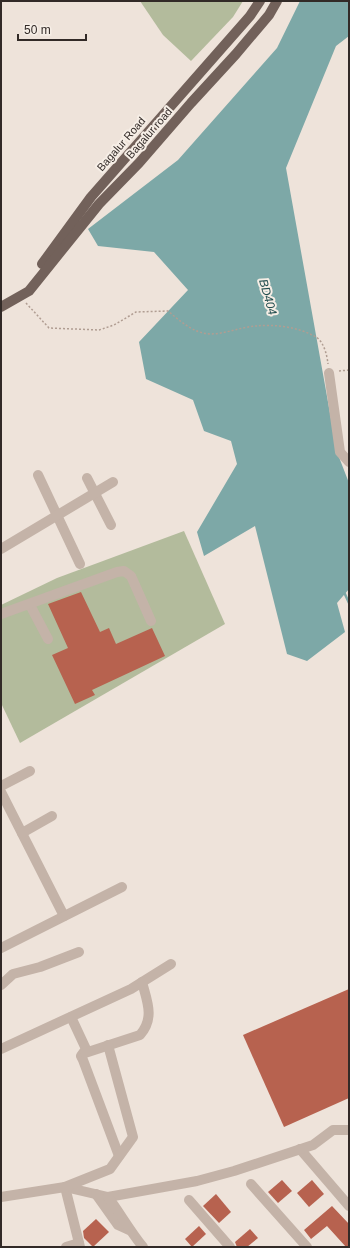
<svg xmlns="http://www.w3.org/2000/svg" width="350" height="1248" font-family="Arial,sans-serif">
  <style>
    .green { fill: #b3bb9c }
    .water { fill: #7da8a7 }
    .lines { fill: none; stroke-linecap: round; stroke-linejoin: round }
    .stream { stroke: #7da8a7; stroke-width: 2.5 }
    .building { fill: #b7624f }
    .path { stroke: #b09d92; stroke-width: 1.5; stroke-dasharray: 2 2; stroke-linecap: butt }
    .minor { stroke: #c4b3a8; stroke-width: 10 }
    .major { stroke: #72615a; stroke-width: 10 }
    .labels { text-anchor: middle; stroke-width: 4; stroke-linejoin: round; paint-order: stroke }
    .street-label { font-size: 11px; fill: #322a27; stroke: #f6eee6 }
    .water-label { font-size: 12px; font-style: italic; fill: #224e4f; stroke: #f6eee6 }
  </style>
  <rect width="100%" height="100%" fill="#eee3da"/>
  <g class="green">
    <path d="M140 1H243L233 17 191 61 163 35Z"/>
    <path d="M184 531 225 624 20 743 1 703V605L57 578Z"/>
  </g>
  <path class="water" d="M300 1H349V36L336 46 286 168 337 452 349 483V589L337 603 345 632 307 661 287 654 255 526 204 556 197 532 237 464 231 441 204 431 193 400 146 379 139 342 188 290 154 252 98 246 88 229 178 160 277 48Z"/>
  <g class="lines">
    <path class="stream" d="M344 592 349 603"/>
  </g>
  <g class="building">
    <path d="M81 592 100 632 109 628 116 644 152 628 165 656 92 690 95 695 75 704 52 655 68 648 48 604Z"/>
    <path d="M349 989V1098L284 1127 243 1035Z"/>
    <path d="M282 1180 292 1191 278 1203 268 1192Z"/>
    <path d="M312 1180 324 1194 309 1207 297 1193Z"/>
    <path d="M216 1194 231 1212 219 1223 203 1206Z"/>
    <path d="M332 1206 349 1224V1247H346L327 1226 311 1239 304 1230Z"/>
    <path d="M96 1219 109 1232 93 1247 84 1238 83 1231Z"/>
    <path d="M199 1226 206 1234 192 1247 185 1239Z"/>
    <path d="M250 1229 258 1238 247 1247H237L235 1242Z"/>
  </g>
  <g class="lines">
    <g class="path">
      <path d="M26 303 49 328 99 330 114 325 136 312 168 311C180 321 193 333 210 334 225 334 241 327 256 326 274 324 299 327 316 337 324 342 327 355 328 364"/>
      <path d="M339 371 349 370"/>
    </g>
    <g class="minor">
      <path d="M329 373 340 452 349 462"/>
      <path d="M38 475 80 564"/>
      <path d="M87 478 111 525"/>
      <path d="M1 549 113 482"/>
      <path d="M30 605 48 639"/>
      <path d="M1 614 117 572 124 571 131 576 151 621"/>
      <path d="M1 786 30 771"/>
      <path d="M1 792 64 916"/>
      <path d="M22 833 52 816"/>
      <path d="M1 948 122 887"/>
      <path d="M1 985 13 974 40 967 79 952"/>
      <path d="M71 1017 86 1049 81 1056 83 1060 119 1156"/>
      <path d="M1 1049 131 989 171 964"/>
      <path d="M85 1053 140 1035C155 1018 147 1001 142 982"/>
      <path d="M300 1149 349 1206"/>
      <path d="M251 1184 307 1247"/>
      <path d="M65 1187 108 1197 197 1181 234 1171 313 1145 333 1130H349"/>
      <path d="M65 1187 80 1247"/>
      <path d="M96 1194 118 1225 129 1230"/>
      <path d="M1 1197 65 1187 110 1169 133 1137 108 1045"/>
      <path d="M108 1197C120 1213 130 1231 143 1247"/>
      <path d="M189 1200 230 1247"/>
      <path d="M66 1247 79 1243"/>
    </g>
    <g class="major">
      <path d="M42 264 91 197 250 16 260 1"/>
      <path d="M1 307 29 291 99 204 139 163 191 103 236 54 269 15 277 1"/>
    </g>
  </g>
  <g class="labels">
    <g class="street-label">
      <text transform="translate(149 133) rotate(-49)" y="4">Bagalur road</text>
      <text transform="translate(121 144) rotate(-49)" y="4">Bagalur Road</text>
    </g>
    <g class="water-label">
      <text transform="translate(268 297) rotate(74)" y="4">BD404</text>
    </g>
  </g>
  <rect width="350" height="1248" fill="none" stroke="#322a27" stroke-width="4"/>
  <path d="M18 34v6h68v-6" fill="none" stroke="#322a27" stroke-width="2"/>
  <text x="24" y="34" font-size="12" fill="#322a27" stroke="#f6eee6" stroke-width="3" paint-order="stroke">50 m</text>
</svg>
